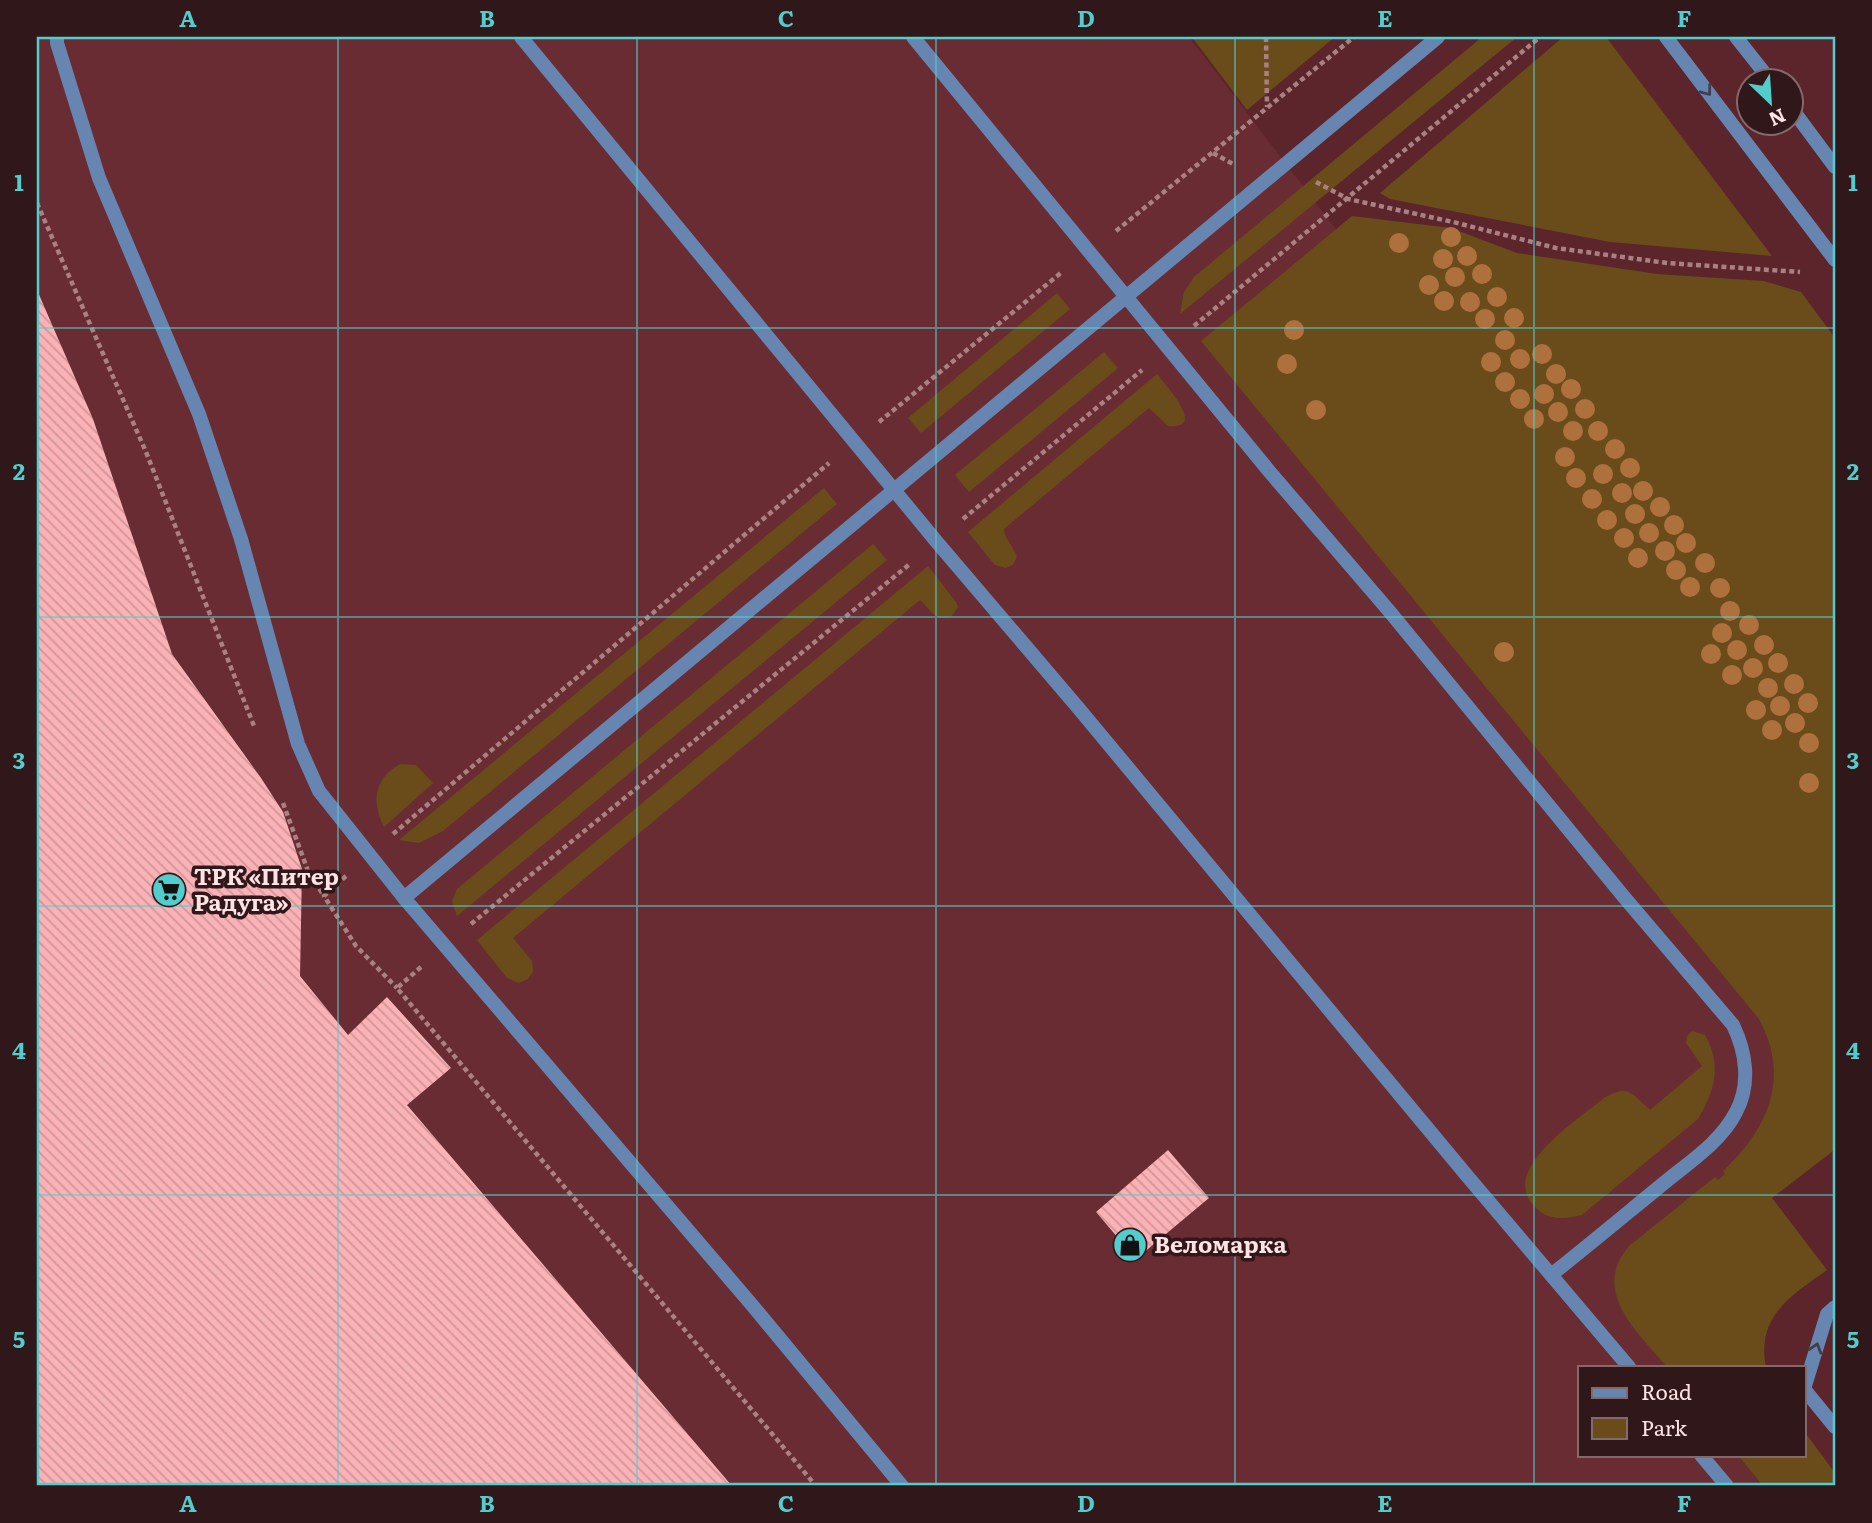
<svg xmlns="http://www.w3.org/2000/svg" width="1872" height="1523" font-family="Literata,serif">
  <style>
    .built { fill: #6a2c33 }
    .green { fill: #6a4b1a }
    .building { fill: url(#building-back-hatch) }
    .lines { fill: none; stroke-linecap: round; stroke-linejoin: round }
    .path { stroke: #aa8083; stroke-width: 4.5; stroke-dasharray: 5 3.5; stroke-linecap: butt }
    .service { stroke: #6686b1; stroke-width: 14 }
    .tertiary { stroke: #6686b1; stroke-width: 14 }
    .tree { fill: #ae713d }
    .oneway { stroke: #433e4f }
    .grid { fill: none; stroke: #52cdcd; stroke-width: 2; stroke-opacity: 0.55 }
    .labels { text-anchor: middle; stroke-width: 7; stroke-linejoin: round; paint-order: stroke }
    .poi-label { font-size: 23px; font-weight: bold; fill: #ffe2e3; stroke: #30181a; text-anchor: start }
    .neatline { fill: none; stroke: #52cdcd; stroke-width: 2.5 }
    .grid-label { font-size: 23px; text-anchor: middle; font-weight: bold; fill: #52cdcd }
  </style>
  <defs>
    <pattern id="building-back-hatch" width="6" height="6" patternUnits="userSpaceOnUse" patternTransform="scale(1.75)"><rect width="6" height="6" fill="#fbb2b6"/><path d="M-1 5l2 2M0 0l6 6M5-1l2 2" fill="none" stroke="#cf969a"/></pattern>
  </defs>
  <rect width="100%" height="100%" fill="#5b252b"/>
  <path class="built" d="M37 37H1189L1835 883V1125L1652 1267 1729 1367H1580V1455H1795L1819 1486H37Z"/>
  <g class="green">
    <path d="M1192 37H1335L1247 110Z"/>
    <path d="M1482 37H1517L1180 314 1184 292 1194 277Z"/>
    <path d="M1563 37H1606L1772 256 1610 242 1390 199 1380 193Z"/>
    <path d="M1352 216 1451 228 1517 253 1657 274 1764 281 1801 292 1835 338V1153L1833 1151 1772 1198 1827 1270C1791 1296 1756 1316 1766 1367H1667C1638 1332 1590 1292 1629 1246L1715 1177 1718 1180 1725 1174 1723 1171C1768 1129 1791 1077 1759 1019L1201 341Z"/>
    <path d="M1057 293 1070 309 921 433 908 418Z"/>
    <path d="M1104 352 1118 368 969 492 955 475Z"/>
    <path d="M1157 374C1164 384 1209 430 1168 426L1149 408 1004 529 1005 535 1017 556 1013 565 1006 568 995 565 968 532Z"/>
    <path d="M824 488 837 504 443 831 419 843 399 840Z"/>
    <path d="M873 544 887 560 457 916 452 901 457 889Z"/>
    <path d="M928 566 956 602 958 607 952 616C936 623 931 610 920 600L513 938 532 961 533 972 528 979 519 983 507 978 477 940Z"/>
    <path d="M400 764 416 765 433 783 384 827C371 801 374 779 400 764Z"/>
    <path d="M1692 1031 1705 1035C1722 1065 1715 1091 1698 1119L1582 1215C1565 1219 1549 1221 1536 1208 1496 1171 1579 1119 1604 1098 1629 1084 1631 1093 1650 1110L1702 1066 1686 1043 1687 1036Z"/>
    <path d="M1804 1431 1835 1473V1486H1763L1738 1455H1804Z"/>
  </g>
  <g class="building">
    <path d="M37 290 93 419 172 654 261 778 283 812 302 869 300 976 348 1035 387 997 451 1068 407 1105 732 1486H37Z"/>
    <path d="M1168 1150 1209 1198 1136 1259 1096 1212Z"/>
  </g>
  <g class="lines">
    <g class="path">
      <path d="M1266 37 1267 107"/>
      <path d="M1213 153 1233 164"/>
      <path d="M1316 182 1348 199 1453 222 1556 248 1667 263 1800 272"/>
      <path d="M37 203 146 452 254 726"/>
      <path d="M1116 231 1354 37"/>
      <path d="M1194 326 1540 37"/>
      <path d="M879 422 1062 272"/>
      <path d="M963 519 1142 370"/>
      <path d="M283 803 308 871 324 896"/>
      <path d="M393 834 829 463"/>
      <path d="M346 876 324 896 356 946 397 988"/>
      <path d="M471 924 911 563"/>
      <path d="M421 967 397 988 816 1486"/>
    </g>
    <g class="service">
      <path d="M57 37V43L99 178 199 414 241 539 298 744 319 791 404 898 752 1305 902 1486"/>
      <path d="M521 37 936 541 1080 710 1468 1177 1629 1367"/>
      <path d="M913 37 1269 471 1390 612 1624 897 1733 1025C1746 1052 1751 1084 1736 1112 1721 1142 1688 1163 1664 1183 1626 1214 1589 1245 1551 1275"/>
      <path d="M404 898 1438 37"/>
      <path d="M1835 1307 1827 1314 1804 1389 1835 1427"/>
      <path d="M1701 1455 1727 1486"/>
    </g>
    <g class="tertiary">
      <path d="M1666 37 1835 260"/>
      <path d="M1736 37 1770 80"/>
      <path d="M1792 109 1835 167"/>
    </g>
  </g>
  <g class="tree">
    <circle cx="1451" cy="237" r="10"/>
    <circle cx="1399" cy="243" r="10"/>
    <circle cx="1467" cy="256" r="10"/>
    <circle cx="1443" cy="259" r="10"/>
    <circle cx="1482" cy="274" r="10"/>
    <circle cx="1455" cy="277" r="10"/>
    <circle cx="1429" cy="285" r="10"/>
    <circle cx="1497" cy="297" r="10"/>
    <circle cx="1444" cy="301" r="10"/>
    <circle cx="1470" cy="302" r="10"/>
    <circle cx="1514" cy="318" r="10"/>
    <circle cx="1485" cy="319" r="10"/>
    <circle cx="1294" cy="330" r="10"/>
    <circle cx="1505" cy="340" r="10"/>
    <circle cx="1542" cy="354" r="10"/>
    <circle cx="1520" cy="359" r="10"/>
    <circle cx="1491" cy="362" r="10"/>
    <circle cx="1287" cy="364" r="10"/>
    <circle cx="1556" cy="374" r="10"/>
    <circle cx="1505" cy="382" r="10"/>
    <circle cx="1571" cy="389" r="10"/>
    <circle cx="1544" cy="394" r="10"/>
    <circle cx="1520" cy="399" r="10"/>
    <circle cx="1585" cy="409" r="10"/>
    <circle cx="1316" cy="410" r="10"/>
    <circle cx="1558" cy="412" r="10"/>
    <circle cx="1534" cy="419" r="10"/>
    <circle cx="1573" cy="431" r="10"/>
    <circle cx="1598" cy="431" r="10"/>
    <circle cx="1615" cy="449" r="10"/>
    <circle cx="1565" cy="457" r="10"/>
    <circle cx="1630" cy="468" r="10"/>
    <circle cx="1603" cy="474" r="10"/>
    <circle cx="1576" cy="478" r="10"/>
    <circle cx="1643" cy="491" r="10"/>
    <circle cx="1622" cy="493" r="10"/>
    <circle cx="1592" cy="499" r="10"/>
    <circle cx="1660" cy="507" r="10"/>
    <circle cx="1635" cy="514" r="10"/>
    <circle cx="1607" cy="520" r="10"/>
    <circle cx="1674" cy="525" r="10"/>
    <circle cx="1649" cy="533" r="10"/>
    <circle cx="1624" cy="538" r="10"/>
    <circle cx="1686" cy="543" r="10"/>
    <circle cx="1665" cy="551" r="10"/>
    <circle cx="1638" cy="558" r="10"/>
    <circle cx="1705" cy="563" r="10"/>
    <circle cx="1676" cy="570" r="10"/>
    <circle cx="1690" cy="587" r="10"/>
    <circle cx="1720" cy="588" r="10"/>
    <circle cx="1730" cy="611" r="10"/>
    <circle cx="1749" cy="625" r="10"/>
    <circle cx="1722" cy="633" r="10"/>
    <circle cx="1764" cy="645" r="10"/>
    <circle cx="1737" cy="650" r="10"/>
    <circle cx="1504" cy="652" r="10"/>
    <circle cx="1711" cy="654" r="10"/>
    <circle cx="1778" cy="663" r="10"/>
    <circle cx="1753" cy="668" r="10"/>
    <circle cx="1732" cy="675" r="10"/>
    <circle cx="1794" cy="684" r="10"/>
    <circle cx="1768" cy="688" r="10"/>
    <circle cx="1808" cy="703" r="10"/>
    <circle cx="1780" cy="706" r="10"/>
    <circle cx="1756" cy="710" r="10"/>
    <circle cx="1795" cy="723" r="10"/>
    <circle cx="1772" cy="730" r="10"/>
    <circle cx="1809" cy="743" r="10"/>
    <circle cx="1809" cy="783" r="10"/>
  </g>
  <defs><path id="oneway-chevron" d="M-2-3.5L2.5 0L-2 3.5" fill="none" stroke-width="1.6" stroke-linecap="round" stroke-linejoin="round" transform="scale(1.75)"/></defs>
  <g class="oneway">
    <use href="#oneway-chevron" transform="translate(1707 91) rotate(53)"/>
    <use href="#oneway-chevron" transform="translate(1816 1348) rotate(-73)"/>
  </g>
  <path class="grid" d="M338 37V1486M637 37V1486M936 37V1486M1235 37V1486M1534 37V1486M37 328H1835M37 617H1835M37 906H1835M37 1195H1835"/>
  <defs>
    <g id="supermarket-disc" transform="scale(1.75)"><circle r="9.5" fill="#52cdcd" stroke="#30181a"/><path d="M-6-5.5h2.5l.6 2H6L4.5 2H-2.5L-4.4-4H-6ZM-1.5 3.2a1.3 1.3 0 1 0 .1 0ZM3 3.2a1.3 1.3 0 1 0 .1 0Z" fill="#111"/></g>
    <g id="shop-disc" transform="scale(1.75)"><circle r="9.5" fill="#52cdcd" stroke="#30181a"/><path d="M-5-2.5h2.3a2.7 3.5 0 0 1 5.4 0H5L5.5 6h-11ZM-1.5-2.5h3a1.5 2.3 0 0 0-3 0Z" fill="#111"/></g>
  </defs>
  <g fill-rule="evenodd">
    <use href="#supermarket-disc" x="169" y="890"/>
    <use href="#shop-disc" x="1130" y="1245"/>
  </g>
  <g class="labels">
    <g class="poi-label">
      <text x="194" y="885">ТРК «Питер<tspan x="194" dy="26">Радуга»</tspan></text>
      <text x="1154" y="1253">Веломарка</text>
    </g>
  </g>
  <rect width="1872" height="1523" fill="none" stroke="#30181a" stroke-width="77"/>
  <rect x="1578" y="1366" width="228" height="91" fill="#30181a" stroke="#83696a" stroke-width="2"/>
  <rect x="1592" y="1388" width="35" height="10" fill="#6686b1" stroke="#83696a" stroke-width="2"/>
  <text x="1641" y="1400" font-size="21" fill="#ffe2e3">Road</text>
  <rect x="1592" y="1418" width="35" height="21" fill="#6a4b1a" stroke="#83696a" stroke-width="2"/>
  <text x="1641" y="1436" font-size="21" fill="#ffe2e3">Park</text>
  <g transform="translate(1770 102) rotate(155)"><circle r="33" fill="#30181a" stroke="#83696a" stroke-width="2"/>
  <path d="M0-5L12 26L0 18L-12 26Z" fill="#52cdcd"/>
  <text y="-10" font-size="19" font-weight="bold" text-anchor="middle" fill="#ffe2e3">N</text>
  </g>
  <rect x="38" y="38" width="1796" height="1446" class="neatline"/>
  <g class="grid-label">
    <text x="188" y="27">A</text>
    <text x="487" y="27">B</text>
    <text x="786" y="27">C</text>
    <text x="1086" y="27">D</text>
    <text x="1385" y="27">E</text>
    <text x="1684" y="27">F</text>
    <text x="19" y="191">1</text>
    <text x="1853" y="191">1</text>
    <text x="19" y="480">2</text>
    <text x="1853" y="480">2</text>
    <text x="19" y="769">3</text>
    <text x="1853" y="769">3</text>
    <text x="19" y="1059">4</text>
    <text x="1853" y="1059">4</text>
    <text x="19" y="1348">5</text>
    <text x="1853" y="1348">5</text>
    <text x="188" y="1512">A</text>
    <text x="487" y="1512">B</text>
    <text x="786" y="1512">C</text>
    <text x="1086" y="1512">D</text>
    <text x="1385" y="1512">E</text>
    <text x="1684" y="1512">F</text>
  </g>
</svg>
